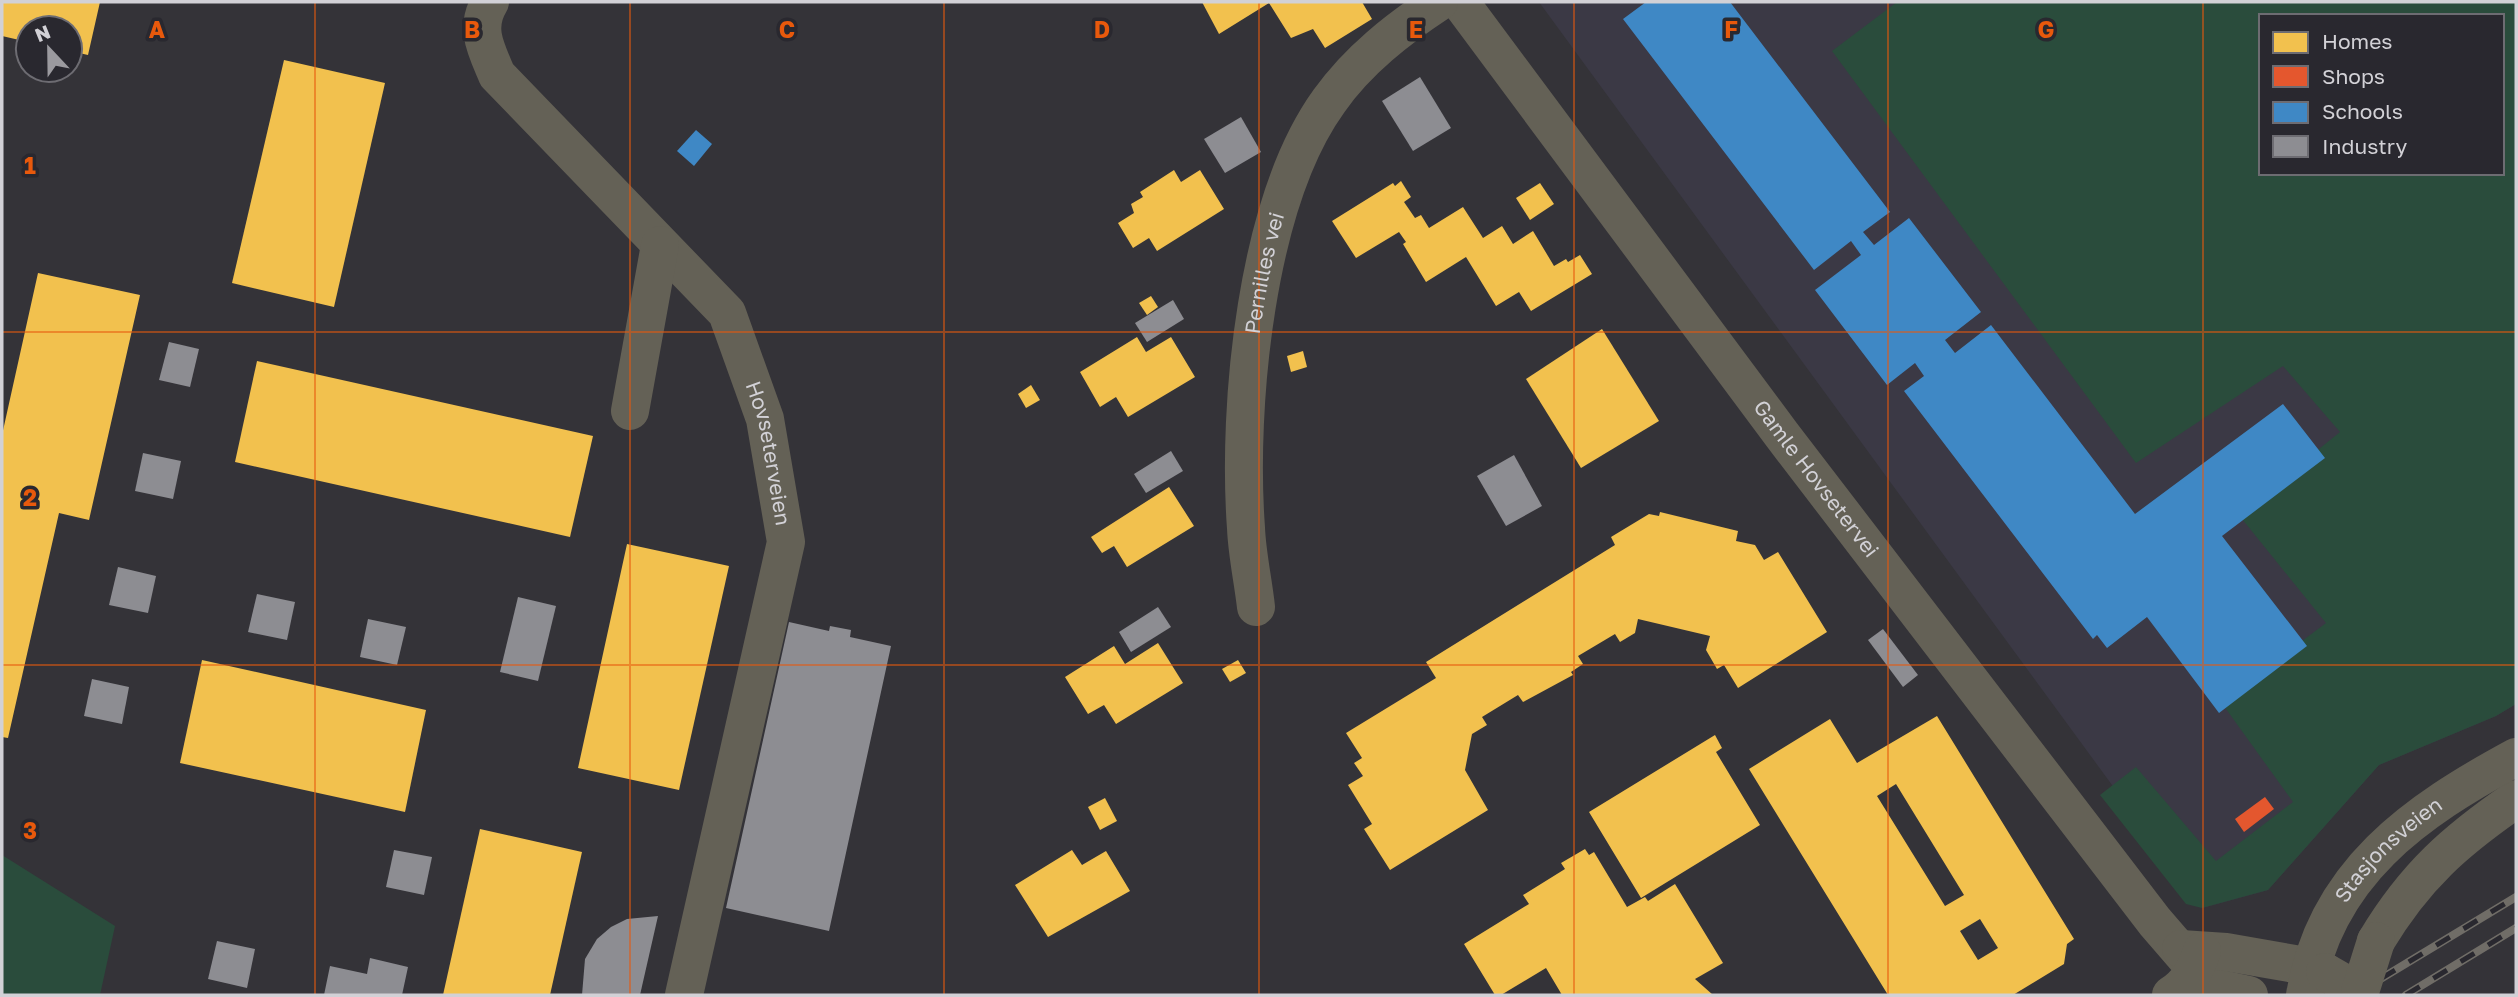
<svg xmlns="http://www.w3.org/2000/svg" width="2518" height="997" font-family="'Golos Text',sans-serif">
  <style>
    .built { fill: #3b3945; fill-rule: evenodd }
    .green { fill: #2a4c3c; fill-rule: evenodd }
    .homes { fill: #f2c14e; fill-rule: evenodd }
    .shops { fill: #e4572e }
    .schools { fill: #3f88c5 }
    .industry { fill: #8d8d92 }
    .lines { fill: none; stroke-linecap: round; stroke-linejoin: round }
    .minor { stroke: #646156; stroke-width: 38 }
    .rail-casing { stroke: #706d67; stroke-width: 8 }
    .rail { stroke: #29282f; stroke-width: 5; stroke-dasharray: 16; stroke-linecap: butt }
    .minor-bridge { stroke: #646156; stroke-width: 38 }
    .grid { fill: none; stroke: #e8590c; stroke-width: 2; stroke-opacity: 0.55 }
    .labels { text-anchor: middle; stroke-width: 7; stroke-linejoin: round; paint-order: stroke }
    .street-label { font-size: 21px; fill: #d2d1d6; stroke: #29282f }
    .grid-label { font-size: 23px; text-anchor: middle; font-weight: bold; fill: #e8590c; stroke: #29282f; stroke-width: 7; stroke-linejoin: round; paint-order: stroke }
  </style>
  <rect width="100%" height="100%" fill="#343338"/>
  <path class="built" d="M1539 2H2516V704L2496 716 2379 765 2268 890 2202 908ZM2261 16H2502V173H2261Z"/>
  <g class="green">
    <path d="M1897 2H2516V704L2496 716 2379 765 2268 890 2202 908 2186 904 2100 795 2136 767 2216 861 2293 802 2221 702 2326 623 2238 514 2340 432 2283 366 2136 463 1832 51ZM2261 16H2502V173H2261Z"/>
    <path d="M2 855 115 926 100 995H2Z"/>
  </g>
  <g class="homes">
    <path d="M2 2H100L88 55 70 51V28H28V42L2 36Z"/>
    <path d="M1202 2H1362L1372 19 1325 48 1313 29 1291 38 1269 3 1219 34Z"/>
    <path d="M284 60 385 83 334 307 232 283Z"/>
    <path d="M1174 170 1181 182 1200 170 1224 209 1157 251 1149 238 1133 248 1118 223 1134 213 1131 204 1143 197 1140 192Z"/>
    <path d="M1401 181 1411 197 1404 202 1415 218 1421 215 1429 228 1463 207 1483 238 1502 226 1513 244 1533 231 1554 266 1566 259 1568 262 1580 255 1592 274 1531 311 1519 292 1496 306 1466 257 1426 282 1403 244 1406 242 1399 232 1356 258 1332 221 1393 183 1395 186Z"/>
    <path d="M1540 183 1554 204 1530 220 1516 198Z"/>
    <path d="M38 273 140 295 89 520 59 513 8 738 2 737V435Z"/>
    <path d="M1151 296 1158 307 1147 315 1139 303Z"/>
    <path d="M1602 329 1659 421 1581 468 1526 379Z"/>
    <path d="M1137 337 1146 352 1171 337 1195 377 1128 417 1116 397 1100 407 1080 372Z"/>
    <path d="M1303 351 1307 367 1291 372 1287 356Z"/>
    <path d="M257 361 593 436 570 537 235 462Z"/>
    <path d="M1031 385 1040 400 1026 408 1018 394Z"/>
    <path d="M1169 487 1194 526 1127 567 1114 546 1102 553 1091 537Z"/>
    <path d="M1660 512 1738 531 1736 541 1755 545 1764 560 1778 552 1827 632 1738 688 1724 665 1717 669 1706 650 1710 636 1638 619 1635 633 1620 642 1615 634 1578 656 1583 664 1571 672 1573 675 1523 702 1518 695 1482 717 1487 725 1472 734 1465 770 1488 810 1390 870 1364 829 1372 824 1348 785 1363 776 1354 763 1362 758 1346 733 1436 678 1426 662 1615 545 1611 537 1649 514 1659 516Z"/>
    <path d="M627 544 729 566 679 790 578 768Z"/>
    <path d="M1158 643 1183 683 1116 724 1104 705 1088 714 1065 677 1114 646 1125 664Z"/>
    <path d="M202 660 426 710 405 812 180 763Z"/>
    <path d="M1238 660 1246 673 1230 682 1222 669Z"/>
    <path d="M1937 716 2074 939 2067 944 2064 964 2013 995H1888L1749 769 1830 719 1857 763ZM1896 784 1964 895 1945 906 1877 796ZM1980 919 1998 948 1978 960 1960 931Z"/>
    <path d="M1715 735 1722 748 1716 752 1760 825 1641 898 1589 812Z"/>
    <path d="M1105 798 1117 821 1100 830 1088 807Z"/>
    <path d="M480 829 582 852 550 995H443Z"/>
    <path d="M1585 849 1589 855 1594 852 1627 907 1645 897 1648 901 1675 884 1723 963 1695 979 1713 995H1562L1546 968 1501 995H1495L1464 944 1529 904 1523 895 1565 869 1561 863Z"/>
    <path d="M1072 850 1082 865 1106 851 1130 891 1048 937 1015 885Z"/>
  </g>
  <path class="shops" d="M2265 797 2274 809 2244 832 2235 819Z"/>
  <g class="schools">
    <path d="M1646 2H1730L1890 212 1863 232 1874 245 1909 218 1981 312 1945 340 1955 353 1991 325 2135 514 2283 404 2325 458 2222 536 2307 646 2219 713 2147 617 2107 648 2097 635 2093 639 1904 391 1924 376 1915 363 1887 385 1815 290 1861 255 1851 241 1814 270 1623 19Z"/>
    <path d="M696 130 712 144 694 166 677 151Z"/>
  </g>
  <g class="industry">
    <path d="M1420 77 1451 128 1413 151 1382 101Z"/>
    <path d="M1241 117 1261 152 1225 173 1204 139Z"/>
    <path d="M1173 300 1184 319 1147 342 1135 323Z"/>
    <path d="M169 342 199 349 190 387 159 380Z"/>
    <path d="M1171 451 1183 471 1146 493 1134 474Z"/>
    <path d="M143 453 181 461 173 499 135 491Z"/>
    <path d="M1514 455 1542 506 1506 526 1477 476Z"/>
    <path d="M118 567 156 576 148 613 109 605Z"/>
    <path d="M257 594 295 602 287 640 248 632Z"/>
    <path d="M518 597 556 606 538 681 500 672Z"/>
    <path d="M1158 607 1171 627 1131 652 1119 632Z"/>
    <path d="M368 619 406 627 397 665 360 657Z"/>
    <path d="M789 622 829 631 830 626 851 630 850 637 891 646 829 931 726 908Z"/>
    <path d="M1883 629 1918 675 1903 687 1868 640Z"/>
    <path d="M92 679 129 687 122 724 84 716Z"/>
    <path d="M394 850 432 857 424 895 386 887Z"/>
    <path d="M658 916 640 995H582L585 959 597 939 611 927 627 919Z"/>
    <path d="M217 941 255 949 247 988 208 979Z"/>
    <path d="M370 958 408 967 402 995H324L330 966 367 974Z"/>
  </g>
  <g class="lines">
    <g class="minor">
      <path id="s1" d="M490 2C474 28 486 49 497 75L727 313 765 419 786 542 684 995"/>
      <path id="s2" d="M1460 2 1782 435 2155 922 2206 981 2217 988 2249 995"/>
      <path d="M630 411 660 245"/>
      <path id="s3" d="M1256 607C1253 580 1247 554 1246 528 1237 405 1256 202 1329 101 1358 60 1398 29 1439 2"/>
      <path d="M2376 941C2415 876 2455 841 2516 799"/>
      <path d="M2181 949 2226 952 2312 967 2325 972"/>
      <path d="M2171 995C2188 984 2196 970 2202 951"/>
      <path id="s4" d="M2305 995C2325 873 2416 811 2516 757"/>
    </g>
    <g class="rail-casing">
      <g id="rail">
        <path d="M2354 995 2516 897"/>
        <path d="M2406 995 2516 928"/>
      </g>
    </g>
    <use href="#rail" class="rail"/>
    <g class="minor-bridge">
      <path d="M2325 972 2360 992"/>
      <path d="M2360 992 2376 941"/>
    </g>
  </g>
  <path class="grid" d="M315 2V995M630 2V995M944 2V995M1259 2V995M1574 2V995M1888 2V995M2203 2V995M2 332H2516M2 665H2516"/>
  <g class="labels">
    <g class="street-label">
      <text dy="7" stroke="none"><textPath href="#s3" startOffset="336">Pernilles vei</textPath></text>
      <text dy="7" stroke="none"><textPath href="#s1" startOffset="555">Hovseterveien</textPath></text>
      <text dy="7" stroke="none"><textPath href="#s2" startOffset="595">Gamle Hovsetervei</textPath></text>
      <text dy="7" stroke="none"><textPath href="#s4" startOffset="172">Stasjonsveien</textPath></text>
    </g>
  </g>
  <g class="grid-label">
    <text x="157" y="38">A</text>
    <text x="472" y="38">B</text>
    <text x="787" y="38">C</text>
    <text x="1102" y="38">D</text>
    <text x="1416" y="38">E</text>
    <text x="1731" y="38">F</text>
    <text x="2046" y="38">G</text>
    <text x="30" y="174">1</text>
    <text x="30" y="506">2</text>
    <text x="30" y="839">3</text>
  </g>
  <rect width="2518" height="997" fill="none" stroke="#d2d1d6" stroke-width="7"/>
  <rect x="2259" y="14" width="245" height="161" fill="#29282f" stroke="#6d6c72" stroke-width="2"/>
  <rect x="2273" y="32" width="35" height="21" fill="#f2c14e" stroke="#6d6c72" stroke-width="2"/>
  <text x="2322" y="49" font-size="21" fill="#d2d1d6">Homes</text>
  <rect x="2273" y="66" width="35" height="21" fill="#e4572e" stroke="#6d6c72" stroke-width="2"/>
  <text x="2322" y="84" font-size="21" fill="#d2d1d6">Shops</text>
  <rect x="2273" y="102" width="35" height="21" fill="#3f88c5" stroke="#6d6c72" stroke-width="2"/>
  <text x="2322" y="119" font-size="21" fill="#d2d1d6">Schools</text>
  <rect x="2273" y="136" width="35" height="21" fill="#8d8d92" stroke="#6d6c72" stroke-width="2"/>
  <text x="2322" y="154" font-size="21" fill="#d2d1d6">Industry</text>
  <g transform="translate(49 49) rotate(338)"><circle r="33" fill="#29282f" stroke="#6d6c72" stroke-width="2"/>
  <path d="M0-5L12 26L0 18L-12 26Z" fill="#9b9a9f"/>
  <text y="-10" font-size="19" font-weight="bold" text-anchor="middle" fill="#d2d1d6">N</text>
  </g>
</svg>
